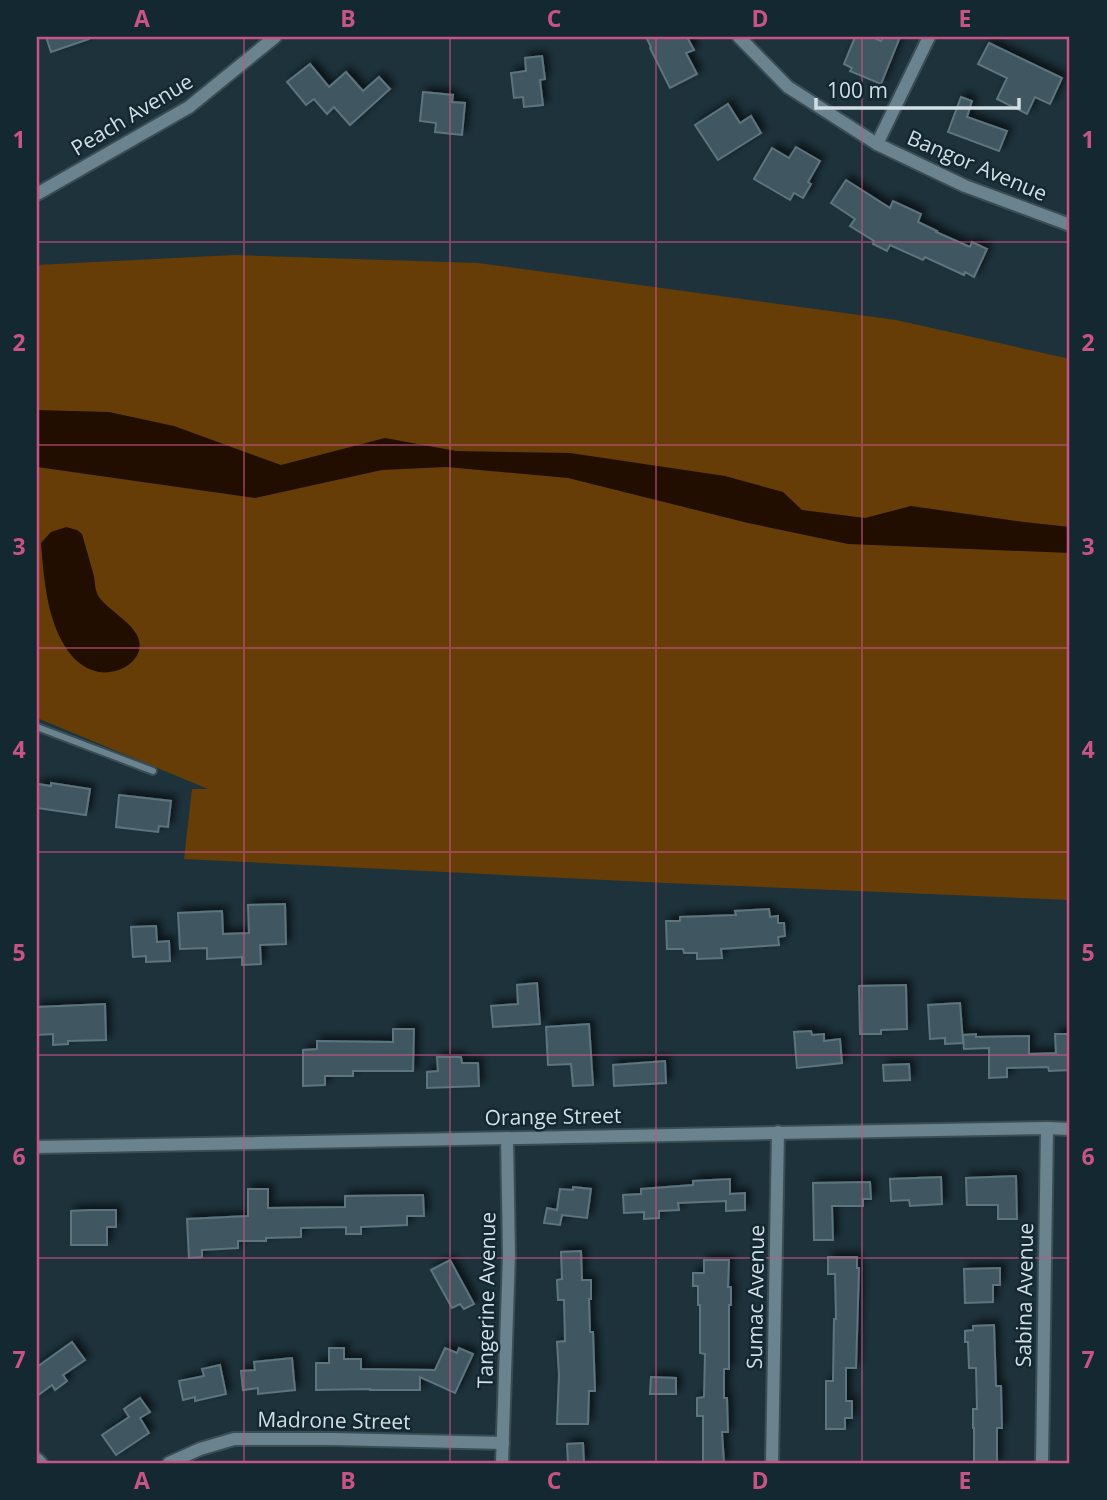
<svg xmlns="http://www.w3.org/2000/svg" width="1107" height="1500" font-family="'Open Sans',sans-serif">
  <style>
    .green { fill: #673d07 }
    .water { fill: #210e00 }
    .building { fill: #3f5660; stroke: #5d747f; stroke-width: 2; filter: url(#shadow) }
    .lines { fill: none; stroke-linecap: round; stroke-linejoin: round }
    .lane-casing { stroke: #3a4d55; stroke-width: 10 }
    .street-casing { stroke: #3a4d55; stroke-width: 16 }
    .lane { stroke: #6b838e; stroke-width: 6 }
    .street { stroke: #6b838e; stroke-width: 12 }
    .grid { fill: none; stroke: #c75484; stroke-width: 2; stroke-opacity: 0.55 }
    .labels { text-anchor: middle; stroke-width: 5; stroke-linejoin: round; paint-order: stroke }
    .street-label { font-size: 21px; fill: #d2dfe5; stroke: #132831 }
    .neatline { fill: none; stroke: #c75484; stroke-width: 2.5 }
    .grid-label { font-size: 23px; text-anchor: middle; font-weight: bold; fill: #c75484 }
  </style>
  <defs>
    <filter id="shadow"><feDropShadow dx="4.5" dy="-4.5" stdDeviation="3.5" flood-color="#0009"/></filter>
  </defs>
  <rect width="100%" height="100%" fill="#1d323b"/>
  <path class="green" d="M234 255 478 263 896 320 1070 359V900L666 883 184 859 192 789H208L37 718V265Z"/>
  <g class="water">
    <path d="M37 410 109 412 174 426 281 465 385 438 456 451 570 453 725 476 783 492 802 510 865 518 911 506 1024 522 1070 527V553L848 544 748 523 568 478 446 467 382 470 255 498 37 467Z"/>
    <path d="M66 527 77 530 82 534C86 548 90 562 94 576 95 583 95 591 99 597 108 610 135 624 139 640 144 662 117 675 99 672 88 670 79 664 72 656 47 626 44 580 41 543L51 532Z"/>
  </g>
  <g class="building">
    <path d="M46 37H89V39L51 52Z"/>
    <path d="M646 37H687L694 50 686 53 697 74 670 88 650 48 651 47Z"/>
    <path d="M855 37H872L881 41 883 37H900L881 84 850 71 852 68 844 64Z"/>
    <path d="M989 43 1062 78 1050 104 1035 97 1027 114 997 99 1007 78 978 64Z"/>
    <path d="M542 56 545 79 540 80 543 105 524 107 523 97 514 98 511 73 526 71 525 58Z"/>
    <path d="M310 64 329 87 346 72 363 91 379 77 390 89 350 125 334 107 327 114 314 99 306 105 287 82Z"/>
    <path d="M423 92 453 95 452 102 465 103 462 135 435 132 436 123 420 121Z"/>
    <path d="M961 97 972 101 967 117 1007 131 999 151 948 132Z"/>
    <path d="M728 104 740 123 751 116 761 133 718 160 695 125Z"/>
    <path d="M796 147 820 161 808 182 811 184 803 198 794 193 790 200 754 179 772 148 789 158Z"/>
    <path d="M846 180 890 208 893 201 921 214 918 222 937 231 936 232 970 247 972 242 987 249 974 277 965 272 964 275 925 257 923 260 890 245 887 251 873 244 874 241 850 226 855 219 831 203Z"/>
    <path d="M51 783 90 789 86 815 37 808 38 784 51 786Z"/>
    <path d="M119 795 171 801 168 827 159 826 158 832 116 827Z"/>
    <path d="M285 904 286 944 260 945 261 964 242 965V957L207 959V948L180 949 178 913 222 911 223 934 249 933 248 905Z"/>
    <path d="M769 909 770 917 778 916V923H784L785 936 778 937 779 945 721 949 722 958 697 959V953H684L683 949H667L666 921H680V917L736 915 735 911Z"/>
    <path d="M156 926 157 942 169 941 170 961 146 962V956L133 957 131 927Z"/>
    <path d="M537 983 540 1024 493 1027 491 1006 518 1004 517 985Z"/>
    <path d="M906 985 907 1029 881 1030V1034H860L859 986Z"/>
    <path d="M960 1003 963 1043 945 1044V1038L930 1039 928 1005Z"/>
    <path d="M105 1004 106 1040 68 1041V1044L53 1045V1034L37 1035V1007Z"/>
    <path d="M589 1024 593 1085 573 1086 571 1064 548 1065 546 1027Z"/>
    <path d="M393 1029H414L413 1071H353V1076H325V1085L303 1086V1050L317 1049V1041L393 1042Z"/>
    <path d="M811 1031 812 1035 824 1034V1041L840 1039 842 1063 797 1068 794 1032Z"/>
    <path d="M976 1034V1037L1029 1036V1054L1056 1053 1055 1034H1070V1070L1049 1071 1048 1067 1007 1068V1077L989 1078V1048L964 1049 963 1035Z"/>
    <path d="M437 1057H461L462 1063H478L479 1086 427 1088V1072L438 1071Z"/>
    <path d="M665 1061 666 1083 614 1086 613 1065Z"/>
    <path d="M909 1064 910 1080 884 1081 883 1065Z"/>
    <path d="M1016 1176 1017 1219H998V1205H967L966 1178Z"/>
    <path d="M941 1177 942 1204 910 1206 909 1200 891 1201 890 1179Z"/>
    <path d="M730 1179V1194L745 1193V1210L726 1211V1201L678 1203 679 1210 659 1211V1218L644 1219V1212L624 1213 623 1195 641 1194V1189L693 1185V1181Z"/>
    <path d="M870 1182 871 1199H863V1206H832L833 1240H814L813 1183Z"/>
    <path d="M573 1187 591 1189 587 1218 562 1215 560 1225 544 1223 547 1208 557 1210 560 1189 573 1190Z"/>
    <path d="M248 1189H268V1208L345 1207V1196L423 1195 424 1216H407V1225L361 1227V1234H346V1227L301 1228V1237L266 1238V1241H238V1248L202 1250V1257L189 1258 187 1219 248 1216Z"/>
    <path d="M90 1210H116V1227H107V1245H71V1211Z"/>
    <path d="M581 1251 582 1280H591V1299H589L590 1332H593L595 1391H589L588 1424H557L559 1375 557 1342 565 1341 564 1300H558L557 1280 562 1279 561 1252Z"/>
    <path d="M828 1257H857V1268H859L856 1368H846V1401H852V1418H845V1429H826V1381H833L834 1319H836L835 1274H828Z"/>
    <path d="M450 1260 474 1304 464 1309 460 1304 452 1308 431 1270Z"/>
    <path d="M704 1260H729L728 1287H731V1305H729V1369H724V1398H727L728 1432H722L724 1463H703V1416H697V1398L704 1397 705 1354 700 1353V1305H698V1286H693V1273H704Z"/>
    <path d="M1000 1268V1285H993V1302L965 1303 964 1269Z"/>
    <path d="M994 1325 996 1386H1001L1002 1428H997V1463H974V1428H973V1409H977L976 1368H969L968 1342H965V1331L973 1330V1326Z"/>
    <path d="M72 1342 85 1360 63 1375 67 1381 55 1390 52 1385 37 1396V1367Z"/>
    <path d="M329 1348H344V1359H361V1369L435 1370 445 1348 457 1353 459 1348 473 1354 455 1393 420 1377V1390H370V1389L316 1390V1363H329Z"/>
    <path d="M292 1358 295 1390 258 1394V1388L243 1390 241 1371 255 1370 254 1362Z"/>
    <path d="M220 1365 226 1394 195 1401V1397L183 1400 179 1381 204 1376 202 1369Z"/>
    <path d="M651 1377 676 1378V1394H650Z"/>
    <path d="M140 1398 150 1412 140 1418 149 1433 116 1455 102 1435 129 1417 124 1409Z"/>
    <path d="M583 1443 584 1463H568L567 1444Z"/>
  </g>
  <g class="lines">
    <g class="lane-casing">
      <path id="lane" d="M37 727 153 771"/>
    </g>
    <g class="street-casing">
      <g id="street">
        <path d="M739 37 788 87 877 144 965 186 1070 225"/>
        <path d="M877 144 929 37"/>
        <path d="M37 194 189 107 275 37"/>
        <path d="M37 1147 1047 1128 1070 1129"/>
        <path d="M37 1459 41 1463"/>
        <path d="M169 1463 200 1449 234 1439H333L503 1443"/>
        <path d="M502 1463 509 1255 507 1138"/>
        <path d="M772 1463 778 1132"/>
        <path d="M1042 1463 1047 1128"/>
      </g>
    </g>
    <use href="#lane" class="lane"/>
    <use href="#street" class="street"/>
  </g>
  <path class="grid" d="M244 37V1463M450 37V1463M656 37V1463M862 37V1463M37 242H1070M37 445H1070M37 648H1070M37 852H1070M37 1055H1070M37 1258H1070"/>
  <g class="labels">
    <g class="street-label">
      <text transform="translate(132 115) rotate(-31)" y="7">Peach Avenue</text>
      <text transform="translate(977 166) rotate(23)" y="7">Bangor Avenue</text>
      <text transform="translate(553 1117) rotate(-1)" y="7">Orange Street</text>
      <text transform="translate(1025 1295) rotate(-89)" y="7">Sabina Avenue</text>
      <text transform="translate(756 1297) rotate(-89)" y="7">Sumac Avenue</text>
      <text transform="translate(487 1300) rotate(-89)" y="7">Tangerine Avenue</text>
      <text transform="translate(334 1421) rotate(1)" y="7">Madrone Street</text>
    </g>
  </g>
  <rect width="1107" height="1500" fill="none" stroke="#132831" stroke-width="77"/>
  <path d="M816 98v10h203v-10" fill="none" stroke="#d2dfe5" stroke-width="3.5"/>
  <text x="827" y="98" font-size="21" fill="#d2dfe5" stroke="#132831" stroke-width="5" paint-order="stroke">100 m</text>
  <rect x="38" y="38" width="1030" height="1424" class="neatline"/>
  <g class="grid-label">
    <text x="142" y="27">A</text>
    <text x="348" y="27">B</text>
    <text x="554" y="27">C</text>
    <text x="760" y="27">D</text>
    <text x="965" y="27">E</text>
    <text x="19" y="148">1</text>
    <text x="1088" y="148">1</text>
    <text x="19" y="351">2</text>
    <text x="1088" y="351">2</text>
    <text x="19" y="555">3</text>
    <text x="1088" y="555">3</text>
    <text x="19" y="758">4</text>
    <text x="1088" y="758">4</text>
    <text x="19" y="961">5</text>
    <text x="1088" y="961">5</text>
    <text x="19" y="1165">6</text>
    <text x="1088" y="1165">6</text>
    <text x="19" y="1368">7</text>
    <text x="1088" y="1368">7</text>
    <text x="142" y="1489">A</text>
    <text x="348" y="1489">B</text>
    <text x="554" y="1489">C</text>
    <text x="760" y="1489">D</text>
    <text x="965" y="1489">E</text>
  </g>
</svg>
